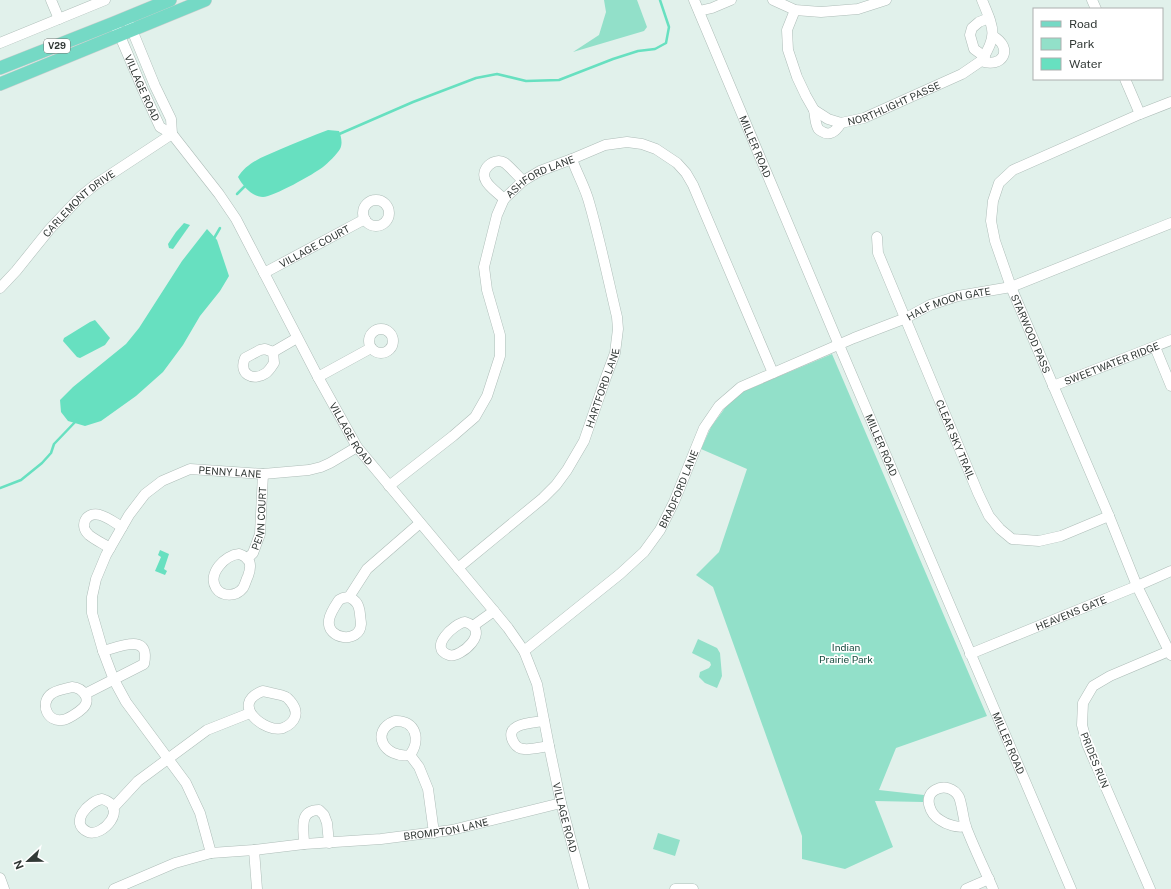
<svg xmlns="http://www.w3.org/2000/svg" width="1171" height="889" font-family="'Public Sans',sans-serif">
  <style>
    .green { fill: #92e0c9 }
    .water { fill: #67e0c0 }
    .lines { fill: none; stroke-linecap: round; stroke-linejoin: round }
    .stream { stroke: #67e0c0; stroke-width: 2.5 }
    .minor-casing { stroke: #aebdb8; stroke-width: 11 }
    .major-casing { stroke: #cecfcf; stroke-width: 14 }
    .minor { stroke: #fff; stroke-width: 10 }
    .major { stroke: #75d9c5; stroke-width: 13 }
    .labels { text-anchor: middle; stroke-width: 3.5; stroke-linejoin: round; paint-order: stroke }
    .shield { fill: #fff; stroke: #707472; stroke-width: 1 }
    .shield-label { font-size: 9px; font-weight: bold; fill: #323936 }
    .street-label { font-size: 10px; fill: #323936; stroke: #fff }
    .park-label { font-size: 10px; fill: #184c3f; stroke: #fff }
  </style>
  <rect width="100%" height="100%" fill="#e1f1eb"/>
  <g class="green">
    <path d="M604 0H637L647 27 644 31 573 52 599 35 606 12Z"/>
    <path d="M832 354 987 716 896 748 879 790 924 795 923 802 875 801 893 847 845 869 802 859V836L713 587 696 575 719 552 747 469 701 449 711 427 725 408 742 392Z"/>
    <path d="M698 639 717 648 720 653 722 676 717 688 705 683 699 677 700 672 709 668 711 665 710 662 692 653Z"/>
    <path d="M658 833 680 840 675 856 653 849Z"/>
  </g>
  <g class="water">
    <path d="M328 130 339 131C341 136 343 143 340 149 338 153 327 164 323 167 314 174 273 197 263 197 252 197 243 186 238 177 247 162 265 156 281 149 297 142 312 136 328 130Z"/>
    <path d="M184 223 190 225 173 249 169 248 168 244 176 232Z"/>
    <path d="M207 229 217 240 229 276 220 291 200 316 183 345 163 372 136 396 101 421 85 426 68 421 61 412 60 400 73 387 126 344 139 328 182 261Z"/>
    <path d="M95 320 110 338 105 345 80 358 77 357 63 341 64 338 90 322Z"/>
    <path d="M160 550 169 554 164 569 167 571 165 575 155 571 161 557 158 555Z"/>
  </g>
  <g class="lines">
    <g class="stream">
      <path d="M337 135 413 102 476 78 497 74 526 81 559 80 613 59 638 51 655 49 666 43 669 27 660 0"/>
      <path d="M237 194 247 184"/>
      <path d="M213 240 220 228"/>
      <path d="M0 488 21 480 42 463 51 453 54 444 77 420"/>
    </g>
    <g class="minor-casing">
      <g id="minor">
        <path d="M51 0 59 19"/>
        <path id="s1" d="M694 0 839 345 1071 889"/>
        <path d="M773 0 795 10 821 12 858 9 886 0"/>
        <path d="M1092 0 1096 9"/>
        <path id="s2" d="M795 10 787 30 788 50 797 77 806 96 814 110 828 119 841 123 864 118 962 74 981 61C1003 69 1014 48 993 36"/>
        <path d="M699 11 712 8 731 0"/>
        <path d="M130 25 155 86 171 119 172 134"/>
        <path id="s3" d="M117 29 143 90 160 127 172 134 219 194 236 219 318 377 357 447 494 611 508 628 524 651 537 684 549 746 561 803 584 889"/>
        <path d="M0 43 105 0"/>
        <path d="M985 57 974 49 970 35 972 28 979 22 989 18"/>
        <path d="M981 61C999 35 993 27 982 0"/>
        <path d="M1125 79 1140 114"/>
        <path id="s4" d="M1171 102 1140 114 1013 170 999 183 993 201 991 221 995 241 1011 287 1109 516 1137 586 1171 655"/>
        <path d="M814 110C815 115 815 121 817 126 818 129 818 129 821 131 830 137 836 131 841 123"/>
        <path d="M504 199C499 194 489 187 486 181 479 170 494 156 505 163 511 168 517 175 523 181"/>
        <circle cx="376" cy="213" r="13"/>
        <path id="s5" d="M877 237 878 253 978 493 989 516 1000 529 1012 539 1039 541 1061 536 1109 516"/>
        <path id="s6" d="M264 273 365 219"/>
        <path id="s7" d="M0 288 16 271 49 230 80 197 96 184 172 134"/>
        <circle cx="381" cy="341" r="12"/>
        <path d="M1155 347 1171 386"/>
        <path d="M265 349 273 352 274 363C272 366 269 371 266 373 253 382 238 374 245 358L260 350Z"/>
        <path d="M273 352 297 338"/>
        <path d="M318 377 371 348"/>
        <path id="s8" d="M1053 386 1171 340"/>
        <path id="s9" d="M389 486 453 436 475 417 487 396 500 356V335L487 290 484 267 497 215 504 199 523 181 540 171 572 159 605 145 627 142 642 144 656 149 677 163 686 173 693 185 773 373"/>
        <path d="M110 548C104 544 95 540 89 535 78 525 87 511 100 515 108 517 115 523 122 527"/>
        <path d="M239 554C251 558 252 565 248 576 246 580 245 585 243 588 236 597 222 597 216 588 207 574 225 555 239 554Z"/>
        <path id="s10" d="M247 559 253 553 260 534 263 474"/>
        <path id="s11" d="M458 568 543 498 556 485 567 470 584 441 606 377 615 353 618 329 617 317C608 279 600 240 589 202 585 187 577 174 572 159"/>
        <path d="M349 597C357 601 359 605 360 614 360 617 361 621 361 624 360 644 326 640 329 620 330 613 335 606 339 600L343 598Z"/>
        <path d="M349 597 367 569 420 523"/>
        <path d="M465 622C493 630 460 659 449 655 427 648 455 623 465 622Z"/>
        <path d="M473 626 494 611"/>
        <path id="s12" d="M524 651 620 574 644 552 660 530 674 502 704 428 719 406 741 387 854 338 906 318 930 305 958 296 1011 287 1171 223"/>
        <path id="s13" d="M970 654 1137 586 1171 571"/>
        <path d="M72 687C83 688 92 699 83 708 79 712 67 720 62 720 48 722 40 705 50 695 55 690 65 689 72 687Z"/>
        <path d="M263 691C269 693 281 694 286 697 287 697 290 701 291 702 300 713 295 723 283 728 266 734 228 704 263 691Z"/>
        <path d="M85 694 144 664C151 632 119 647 103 651"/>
        <path d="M395 721C416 720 421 740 410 755 384 759 369 731 395 721Z"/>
        <path d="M544 721C532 723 502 723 514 743 516 746 520 749 524 749 530 750 542 747 549 746"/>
        <path d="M410 755 419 767 428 789 434 833"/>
        <path d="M102 799C130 807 102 838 88 832 68 823 89 801 102 799Z"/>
        <path d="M113 808 138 781 207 730 250 713"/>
        <path d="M966 826C958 828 947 825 940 820 930 814 923 797 935 790 944 785 954 788 959 797 962 804 963 818 966 827 974 848 984 868 993 889"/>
        <path d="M304 844C304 830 298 810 319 810L324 815 327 823 329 843"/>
        <path d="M254 850 257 889"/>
        <path id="s14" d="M211 853 200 813 186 783 126 702 114 680 103 651 92 613V597L96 579 106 555 129 515 145 494 162 481 190 469 263 474 309 470 321 467 330 463 357 447"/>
        <path d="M0 878 4 889"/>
        <path id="s15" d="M114 889 175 863 211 853 254 850 304 844 381 839 452 830 561 803"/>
        <path d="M675 889H693"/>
        <path d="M966 889 989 879"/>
        <path d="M1150 889 1087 744 1082 725 1083 703 1093 686 1110 676 1169 651"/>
      </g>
    </g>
    <g class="major-casing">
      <g id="major">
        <path d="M0 68 114 23 170 0"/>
        <path d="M0 84 205 0"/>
      </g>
    </g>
    <use href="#minor" class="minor"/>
    <use href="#major" class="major"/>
  </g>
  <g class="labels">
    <rect class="shield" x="44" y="39" width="26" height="14" rx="3"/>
    <g class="shield-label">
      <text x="57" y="49">V29</text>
    </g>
    <g class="street-label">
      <text dy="4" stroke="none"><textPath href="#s3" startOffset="64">VILLAGE ROAD</textPath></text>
      <text dy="4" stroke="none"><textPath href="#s2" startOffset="194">NORTHLIGHT PASSE</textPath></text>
      <text dy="4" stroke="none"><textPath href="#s1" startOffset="159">MILLER ROAD</textPath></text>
      <text dy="4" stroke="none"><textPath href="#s9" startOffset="382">ASHFORD LANE</textPath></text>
      <text dy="4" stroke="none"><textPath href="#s7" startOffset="116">CARLEMONT DRIVE</textPath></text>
      <text dy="4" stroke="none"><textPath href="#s6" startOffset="57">VILLAGE COURT</textPath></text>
      <text dy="4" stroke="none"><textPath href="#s12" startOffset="574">HALF MOON GATE</textPath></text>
      <text dy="4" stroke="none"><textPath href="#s4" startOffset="350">STARWOOD PASS</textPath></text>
      <text dy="4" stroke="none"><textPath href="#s8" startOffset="63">SWEETWATER RIDGE</textPath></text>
      <text dy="4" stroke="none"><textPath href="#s11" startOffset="237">HARTFORD LANE</textPath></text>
      <text dy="4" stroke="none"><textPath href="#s3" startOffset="471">VILLAGE ROAD</textPath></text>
      <text dy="4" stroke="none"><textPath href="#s5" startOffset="218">CLEAR SKY TRAIL</textPath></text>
      <text dy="4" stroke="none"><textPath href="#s1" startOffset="483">MILLER ROAD</textPath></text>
      <text dy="4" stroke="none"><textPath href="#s14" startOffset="496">PENNY LANE</textPath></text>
      <text dy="4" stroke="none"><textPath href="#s12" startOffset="228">BRADFORD LANE</textPath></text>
      <text dy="4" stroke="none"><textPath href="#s10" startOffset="44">PENN COURT</textPath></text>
      <text dy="4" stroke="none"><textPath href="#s13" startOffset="109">HEAVENS GATE</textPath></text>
      <text dy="4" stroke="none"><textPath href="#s1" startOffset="807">MILLER ROAD</textPath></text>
      <text transform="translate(1095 760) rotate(68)" y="4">PRIDES RUN</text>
      <text dy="4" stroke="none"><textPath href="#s3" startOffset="921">VILLAGE ROAD</textPath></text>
      <text dy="4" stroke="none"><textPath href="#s15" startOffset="340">BROMPTON LANE</textPath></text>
    </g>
    <g class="park-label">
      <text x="846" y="651">Indian<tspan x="846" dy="12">Prairie Park</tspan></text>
    </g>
  </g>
  <rect x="1033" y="8" width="130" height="72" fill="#ffffff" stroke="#adb0af"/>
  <rect x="1041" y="21" width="20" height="6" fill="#75d9c5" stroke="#adb0af"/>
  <text x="1069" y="28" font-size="12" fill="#323936">Road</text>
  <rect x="1041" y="38" width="20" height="12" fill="#92e0c9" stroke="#adb0af"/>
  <text x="1069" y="48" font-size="12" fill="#323936">Park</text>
  <rect x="1041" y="58" width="20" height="12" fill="#67e0c0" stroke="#adb0af"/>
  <text x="1069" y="68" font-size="12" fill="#323936">Water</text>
  <g transform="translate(28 861) rotate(248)" stroke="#ffffff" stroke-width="3" paint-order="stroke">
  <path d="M0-3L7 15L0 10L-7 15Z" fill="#323936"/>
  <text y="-6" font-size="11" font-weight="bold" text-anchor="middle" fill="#323936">N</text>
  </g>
</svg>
